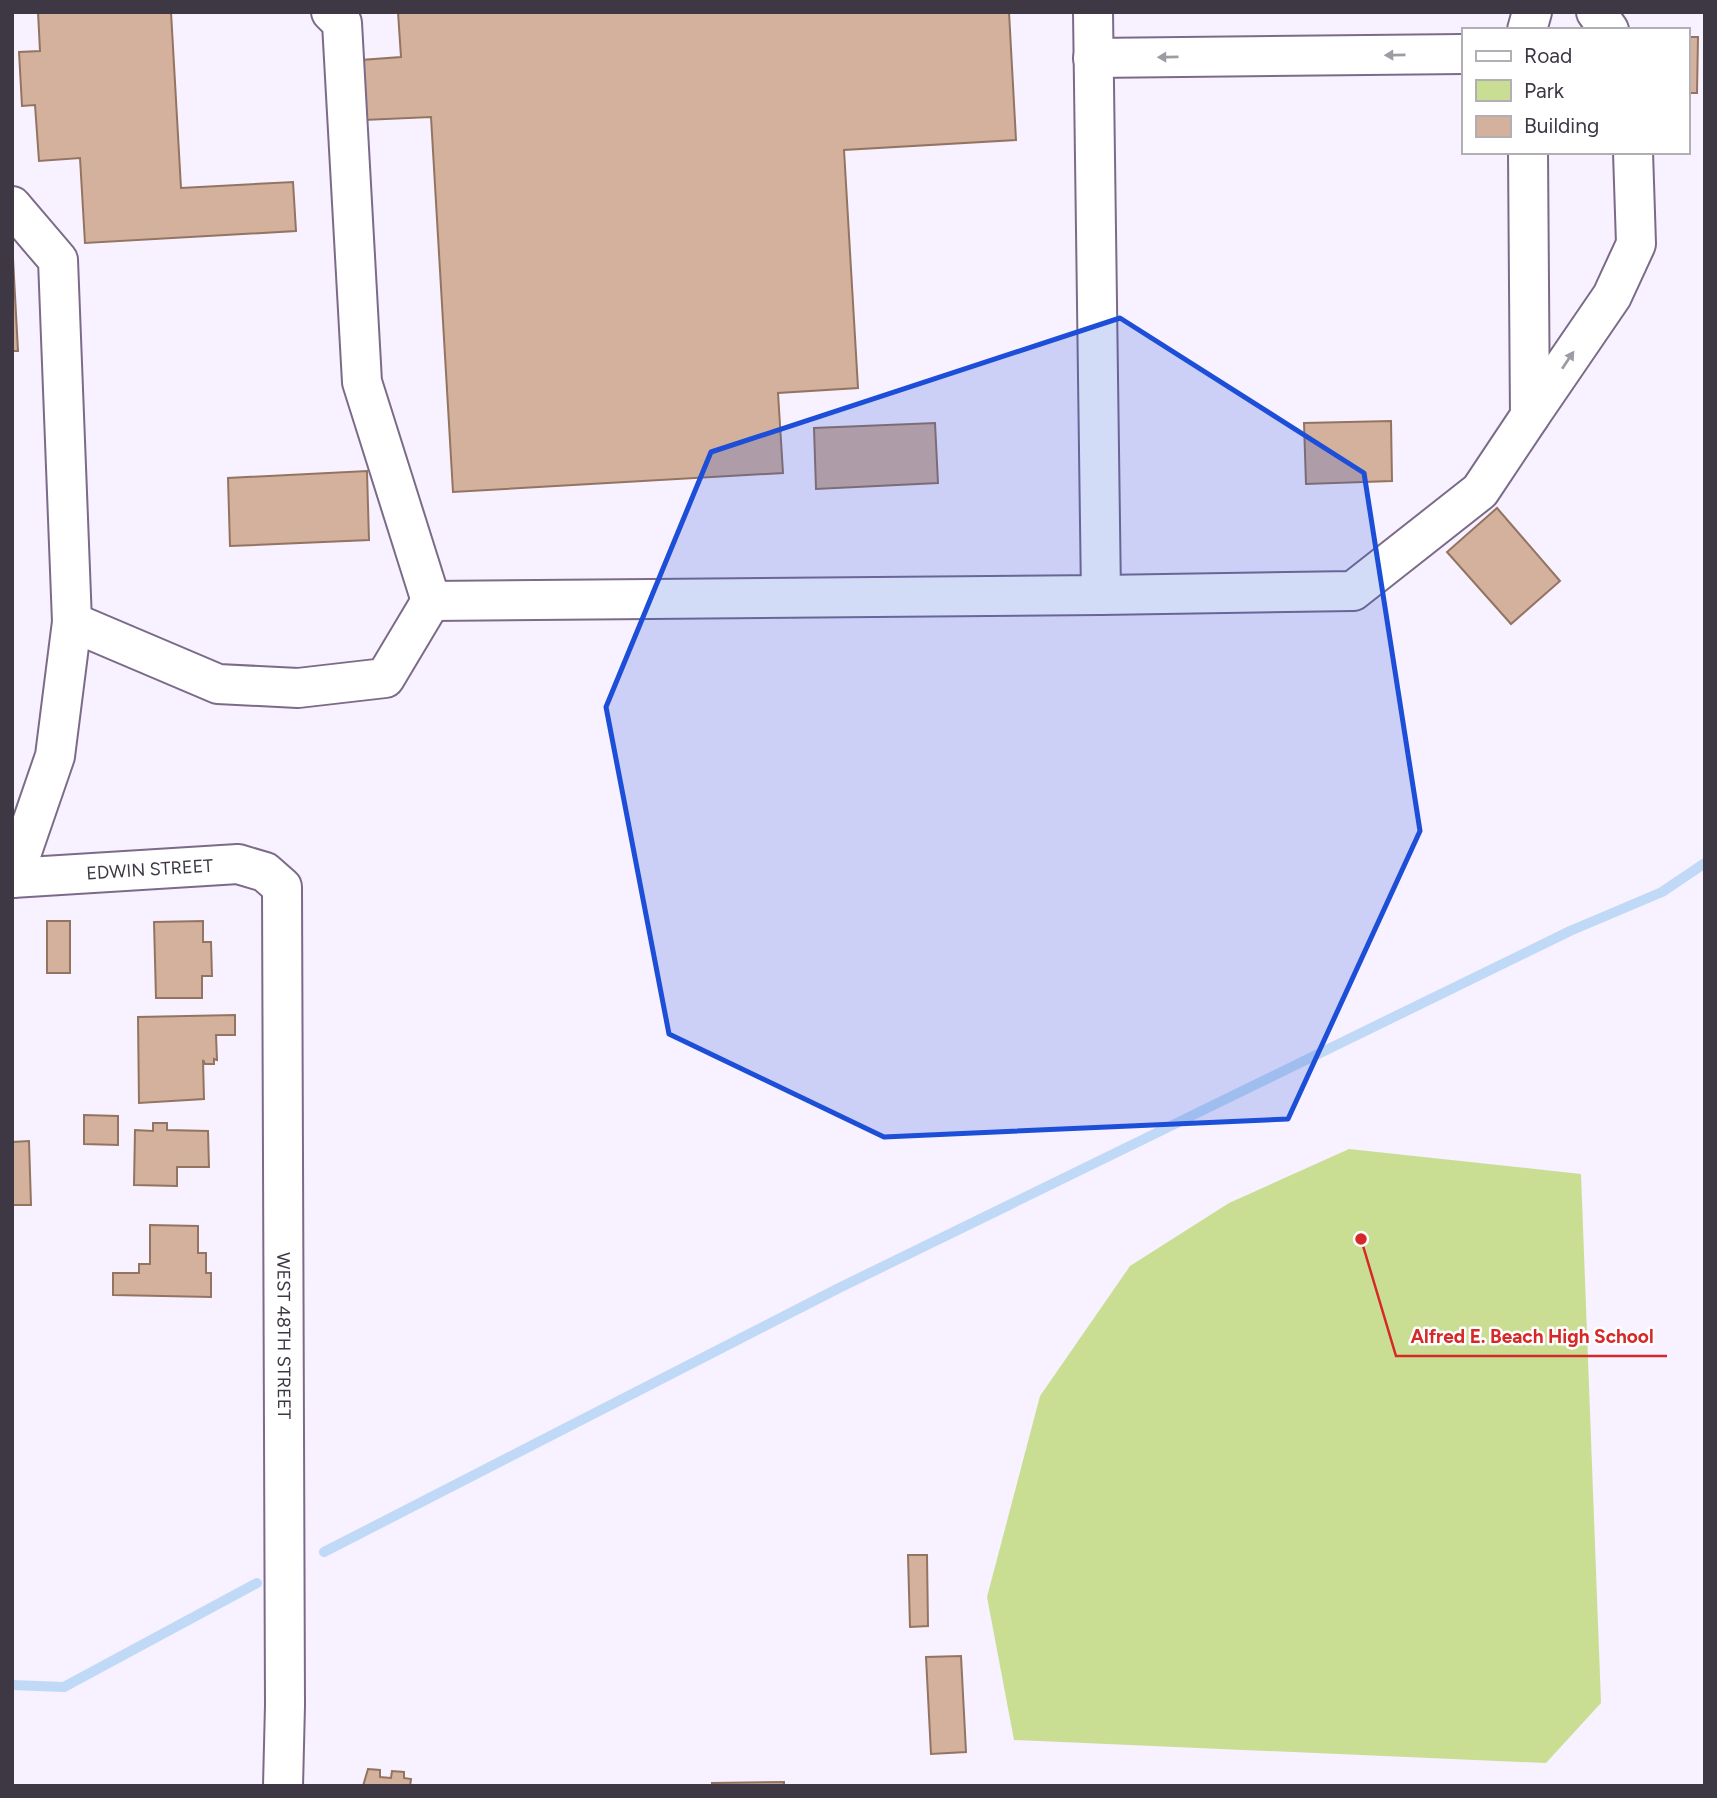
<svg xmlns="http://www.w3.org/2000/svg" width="1717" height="1798" font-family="Figtree,sans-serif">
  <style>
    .green { fill: #cade93 }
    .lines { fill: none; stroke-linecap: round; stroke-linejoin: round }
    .stream { stroke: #c0d9f6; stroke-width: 10 }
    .building { fill: #d3b19d; stroke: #937461; stroke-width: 2 }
    .minor-casing { stroke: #7b6b88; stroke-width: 42 }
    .minor { stroke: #fff; stroke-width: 38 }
    .oneway { fill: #9e9ba2 }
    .marked { fill: #1d4ed8; fill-opacity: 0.2; stroke: #1d4ed8; stroke-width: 5; stroke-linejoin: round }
    .labels { text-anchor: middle; stroke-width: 5; stroke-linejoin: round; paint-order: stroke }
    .street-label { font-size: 18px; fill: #3e3744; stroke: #fff }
    .leader { fill: none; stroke: #d62828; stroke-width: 2.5 }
    .callout-dot { fill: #d62828; stroke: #fff; stroke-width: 2.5 }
    .callout-label { font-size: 19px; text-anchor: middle; font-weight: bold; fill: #d62828; stroke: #fff; stroke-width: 5; stroke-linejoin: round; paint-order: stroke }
  </style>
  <rect width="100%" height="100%" fill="#f8f1ff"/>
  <path class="green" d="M1349 1149 1581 1174 1601 1703 1546 1763 1014 1740 987 1597 1040 1396 1130 1266 1229 1203Z"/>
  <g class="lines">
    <g class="stream">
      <path d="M324 1552 841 1287 1570 931 1662 892 1705 863"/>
      <path d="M12 1685 64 1687 257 1583"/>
    </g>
  </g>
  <g class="building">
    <path d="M38 12H171L181 188 293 182 296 231 85 243 80 158 39 161 35 105 22 106 19 52 40 51Z"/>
    <path d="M398 12H1009L1016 140 844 150 858 388 778 393 783 473 453 492 431 117 364 120 361 60 401 57Z"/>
    <path d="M1687 37H1698L1697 93H1687Z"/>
    <path d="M12 240 18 351H12Z"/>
    <path d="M1391 421 1392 481 1306 484 1304 423Z"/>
    <path d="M935 423 938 483 816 489 814 428Z"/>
    <path d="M367 471 369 540 230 546 228 478Z"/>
    <path d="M1497 508 1560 581 1511 624 1447 552Z"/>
    <rect x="47" y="921" width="23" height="52"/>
    <path d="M203 921V942H211L212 976H202V998H156L154 922Z"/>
    <path d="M235 1015V1035H216L217 1060 214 1059V1064H205L203 1060 204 1099 139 1103 138 1017Z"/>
    <path d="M84 1115 118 1116V1145L84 1144Z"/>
    <path d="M153 1123H167V1130L208 1131 209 1167H177V1186L134 1185 135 1130 153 1131Z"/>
    <path d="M29 1141 31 1205H12V1142Z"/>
    <path d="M150 1225 198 1226V1253H206V1273H211V1297L113 1295V1273H139V1264H150Z"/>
    <path d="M908 1555H927L928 1626 910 1627Z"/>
    <path d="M961 1656 966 1752 931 1754 926 1657Z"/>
    <path d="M368 1769 380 1770V1777L391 1778 392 1771 404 1772V1778L411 1779 410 1786H363Z"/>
    <path d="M784 1782V1786H712V1783Z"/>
  </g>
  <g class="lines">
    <g class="minor-casing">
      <g id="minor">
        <path d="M331 12 342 23 362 382 431 601 1101 595 1093 12"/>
        <path d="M1596 12 1609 30"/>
        <path d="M1527 30 1532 12"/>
        <path d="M1093 58 1463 54"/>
        <path d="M12 206 58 260 72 622 218 684 298 688 385 678 431 601"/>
        <path d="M1530 416 1612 296 1636 244 1633 152"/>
        <path d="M1101 595 1353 591 1480 491 1530 416 1528 152"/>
        <path id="s1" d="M12 878 238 864 265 872 282 887 285 1705 283 1786"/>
        <path d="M13 878 55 756 72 622"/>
      </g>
    </g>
    <use href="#minor" class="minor"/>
  </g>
  <defs><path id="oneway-solid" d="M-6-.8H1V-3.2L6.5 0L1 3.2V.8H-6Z" transform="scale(1.75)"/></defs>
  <g class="oneway">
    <use href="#oneway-solid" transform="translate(1395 55) rotate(179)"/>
    <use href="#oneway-solid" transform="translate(1168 57) rotate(179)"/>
    <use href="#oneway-solid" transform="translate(1568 360) rotate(-56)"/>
  </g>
  <path class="marked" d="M1120 318 1364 473 1420 831 1288 1119 884 1137 669 1034 606 707 711 452Z"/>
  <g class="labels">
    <g class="street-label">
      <text dy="6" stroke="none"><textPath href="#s1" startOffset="138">EDWIN STREET</textPath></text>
      <text dy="6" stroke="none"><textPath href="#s1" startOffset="726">WEST 48TH STREET</textPath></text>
    </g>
  </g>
  <path class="leader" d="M1361 1239L1396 1356H1667"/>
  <circle class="callout-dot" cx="1361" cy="1239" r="7"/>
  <g class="callout-label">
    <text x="1532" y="1343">Alfred E. Beach High School</text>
  </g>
  <rect width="1717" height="1798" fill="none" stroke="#3e3744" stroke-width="28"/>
  <rect x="1462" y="28" width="228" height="126" fill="#ffffff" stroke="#b2afb4" stroke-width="2"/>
  <rect x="1476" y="51" width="35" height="10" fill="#ffffff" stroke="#b2afb4" stroke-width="2"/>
  <text x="1524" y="63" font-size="21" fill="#3e3744">Road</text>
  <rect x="1476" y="80" width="35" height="21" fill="#cade93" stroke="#b2afb4" stroke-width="2"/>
  <text x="1524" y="98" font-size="21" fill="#3e3744">Park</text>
  <rect x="1476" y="116" width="35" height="21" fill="#d3b19d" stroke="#b2afb4" stroke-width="2"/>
  <text x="1524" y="133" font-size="21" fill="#3e3744">Building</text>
</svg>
